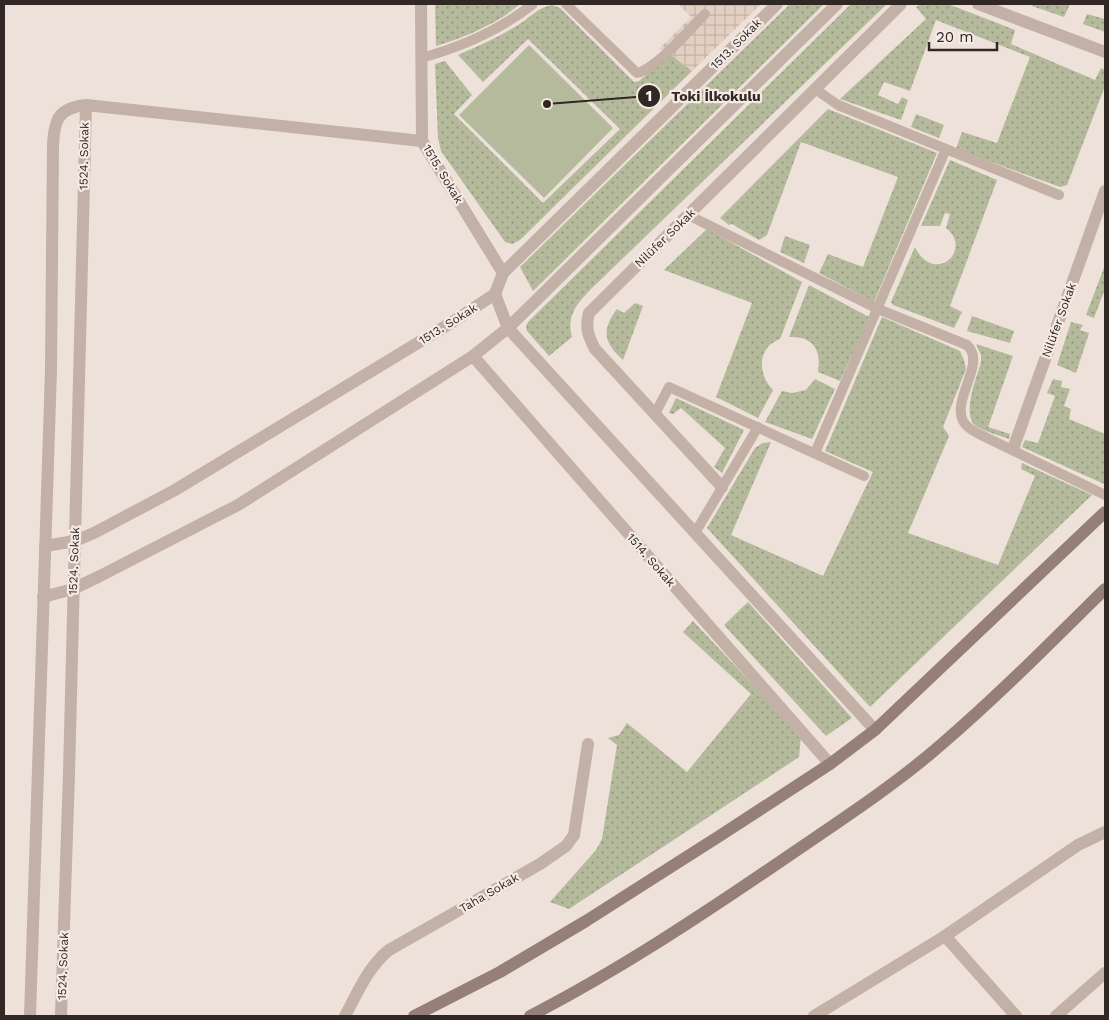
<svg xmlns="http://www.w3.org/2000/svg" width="1109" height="1020" font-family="'Work Sans',sans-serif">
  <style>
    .grass { fill: url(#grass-dots) }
    .pitch { fill: #b4ba9b }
    .plaza { fill: url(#plaza-grid) }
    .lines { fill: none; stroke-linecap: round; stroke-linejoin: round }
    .lane { stroke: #c3b0a7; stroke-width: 10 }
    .street { stroke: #c3b0a7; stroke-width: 12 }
    .secondary { stroke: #967f78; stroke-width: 12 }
    .labels { text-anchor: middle; stroke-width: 4.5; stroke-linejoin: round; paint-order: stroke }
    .street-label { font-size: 12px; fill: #312826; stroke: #f6ebe4 }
    .leader { fill: none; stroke: #312826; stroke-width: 2 }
    .callout-dot { fill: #312826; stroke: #f6ebe4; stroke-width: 2 }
    .mark-label { font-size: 15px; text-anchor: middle; font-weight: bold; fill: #fff }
    .callout-label { font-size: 14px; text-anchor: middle; font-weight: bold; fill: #312826; stroke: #f6ebe4; stroke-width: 4.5; stroke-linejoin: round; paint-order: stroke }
  </style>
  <defs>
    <pattern id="grass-dots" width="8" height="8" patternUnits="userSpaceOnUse" patternTransform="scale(1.25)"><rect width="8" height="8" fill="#b4ba9b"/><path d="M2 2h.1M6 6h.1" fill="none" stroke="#93977e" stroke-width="1.8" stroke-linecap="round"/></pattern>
    <pattern id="plaza-grid" width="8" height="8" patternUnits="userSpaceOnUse" patternTransform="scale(1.25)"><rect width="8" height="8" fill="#e3d0c2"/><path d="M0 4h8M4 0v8" fill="none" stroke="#c3b3a7"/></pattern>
  </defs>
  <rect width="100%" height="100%" fill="#ede1d9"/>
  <g class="grass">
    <path d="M435 4H520C497 24 465 37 436 46Z"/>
    <path d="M790 4H824L533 291 520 267Z"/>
    <path d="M851 4H887L591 289C577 304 566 315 572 337L549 356 527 331 526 326 528 322Z"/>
    <path d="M921 4H948L1015 30 1011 44 1095 80 1101 68 1105 70V86L1067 185 1060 187 956 149 962 132 997 143 1030 57 936 20 910 91 884 82 878 95 898 104 902 97 908 100 901 120 840 99 926 19 916 7Z"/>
    <path d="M1033 4H1070L1064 17 1032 6Z"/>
    <path d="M552 5 560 8 634 82 639 81 670 54 692 71 520 240 512 244 505 242 441 151 438 138 435 64 445 61 472 95 454 114 543 203 620 129 528 39 483 82 458 55C479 46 499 37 518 25 530 18 538 7 552 5Z"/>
    <path d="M1087 14 1105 19V32L1083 24Z"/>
    <path d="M828 109 937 153 874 302 819 273 828 254 863 267 898 177 801 142 767 235 759 240 732 224 729 225 720 218Z"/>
    <path d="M916 114 944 125 939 138 911 127Z"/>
    <path d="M950 160 997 180 950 306 962 312 954 328 893 305 891 302 915 247C934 286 974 250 946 228L950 214 945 213 940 226H921Z"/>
    <path d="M707 229 802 282 780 339C756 348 758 375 773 390L758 418 716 397 752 303 664 270Z"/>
    <path d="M785 236 810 245 804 263 780 252Z"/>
    <path d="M1105 265V289L1094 318 1086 315Z"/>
    <path d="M809 285 869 317 840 381 818 372C822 349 812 336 789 337Z"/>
    <path d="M635 303 643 306 623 360C604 343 601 330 617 309L624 313Z"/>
    <path d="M972 316 1014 331 1010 343 967 331Z"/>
    <path d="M882 317 960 351 964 360 966 369 943 427 949 436 908 533 998 565 1035 476 1021 469 1022 463 1092 495 870 707 707 528 755 448 763 443 771 442 731 535 823 576 873 472 825 451Z"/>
    <path d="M1071 322 1083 325 1080 330 1089 333 1076 373 1057 365Z"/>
    <path d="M976 344 1013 356 988 427 1010 434 1009 439C999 435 985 432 976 426 961 415 977 377 981 362V355Z"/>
    <path d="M815 379 835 389 812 439 765 422 782 391 792 393 806 390Z"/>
    <path d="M1053 379 1062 381 1061 387 1070 389 1064 406 1071 409 1069 419 1105 434 1104 484 1022 447 1025 440 1038 443 1055 396 1047 393Z"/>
    <path d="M676 398 744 430 722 473 714 467 725 448 681 408 673 414 669 413Z"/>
    <path d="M748 602 852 718 826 736 724 625Z"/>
    <path d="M693 621 801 736 799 757 569 909 550 902 596 850 602 839 617 745 608 738 619 735 627 723 687 772 751 694 683 632Z"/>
  </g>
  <path class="pitch" d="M529 45 613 128 544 198 459 115Z"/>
  <path class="plaza" d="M678 4H761L692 71 670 54 659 49 691 17Z"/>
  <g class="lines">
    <g class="lane">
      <path d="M566 4 637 73C657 68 690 29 705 14"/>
      <path d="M421 58C462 47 500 30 533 4"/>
      <path d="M815 89 838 105 1059 195"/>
      <path d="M688 215 878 309 967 345C988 364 948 402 965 424 969 429 975 432 981 435L1105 495"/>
      <path d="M655 414 669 387 864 476"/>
      <path d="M815 453 946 149"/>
      <path d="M695 533 758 427"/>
    </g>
    <g class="street">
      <path d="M421 4 422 141 503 273"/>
      <path d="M978 4 1105 52"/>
      <path d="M495 294 508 328 875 730"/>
      <path d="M473 356 830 764"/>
      <path d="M1013 449 1105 191"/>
      <path d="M722 487 595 349C588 336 585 327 589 313L901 4"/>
      <path d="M45 546 75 541 94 533 175 490 454 321 495 294 503 273 777 4"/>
      <path d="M43 597 73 589 100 576 238 505 473 356 508 328 837 4"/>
      <path d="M945 936 1016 1016"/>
      <path d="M30 1016 51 370 53 146C54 120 58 108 86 105L422 141"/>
      <path d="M61 1016 69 773 86 105"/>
      <path d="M345 1016C358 992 368 967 389 950L540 864 566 846 574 835 588 744"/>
      <path d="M814 1016 945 936 1078 845 1105 832"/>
      <path d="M1056 1016 1105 973"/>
    </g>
    <g class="secondary">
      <path d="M414 1016 500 972 586 921 721 835 830 764 875 730 1105 512"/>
      <path d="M530 1016C619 970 702 915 784 859 838 822 894 786 943 743 1000 694 1052 641 1105 589"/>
    </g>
  </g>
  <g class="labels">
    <g class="street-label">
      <text transform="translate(736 44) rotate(-45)" y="4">1513. Sokak</text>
      <text transform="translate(84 156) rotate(-89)" y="4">1524. Sokak</text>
      <text transform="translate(443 174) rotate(59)" y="4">1515. Sokak</text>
      <text transform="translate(665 238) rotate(-44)" y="4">Nilüfer Sokak</text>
      <text transform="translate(1059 320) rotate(-70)" y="4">Nilüfer Sokak</text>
      <text transform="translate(448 324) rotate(-32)" y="4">1513. Sokak</text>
      <text transform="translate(651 560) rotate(49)" y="4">1514. Sokak</text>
      <text transform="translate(74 561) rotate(-88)" y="4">1524. Sokak</text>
      <text transform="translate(489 893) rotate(-30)" y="4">Taha Sokak</text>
      <text transform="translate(63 966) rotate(-88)" y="4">1524. Sokak</text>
    </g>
  </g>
  <path class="leader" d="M547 104L649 96"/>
  <g class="callout-dot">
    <circle cx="547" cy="104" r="5"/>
    <circle cx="649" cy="96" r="12"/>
  </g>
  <g class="mark-label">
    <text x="649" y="101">1</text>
  </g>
  <g class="callout-label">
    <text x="716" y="101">Toki İlkokulu</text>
  </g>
  <rect width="1109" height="1020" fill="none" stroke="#312826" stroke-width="10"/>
  <path d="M929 42v8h68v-8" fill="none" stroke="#312826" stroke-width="2.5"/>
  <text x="936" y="42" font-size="15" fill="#312826" stroke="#f6ebe4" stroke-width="4" paint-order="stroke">20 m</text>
</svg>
